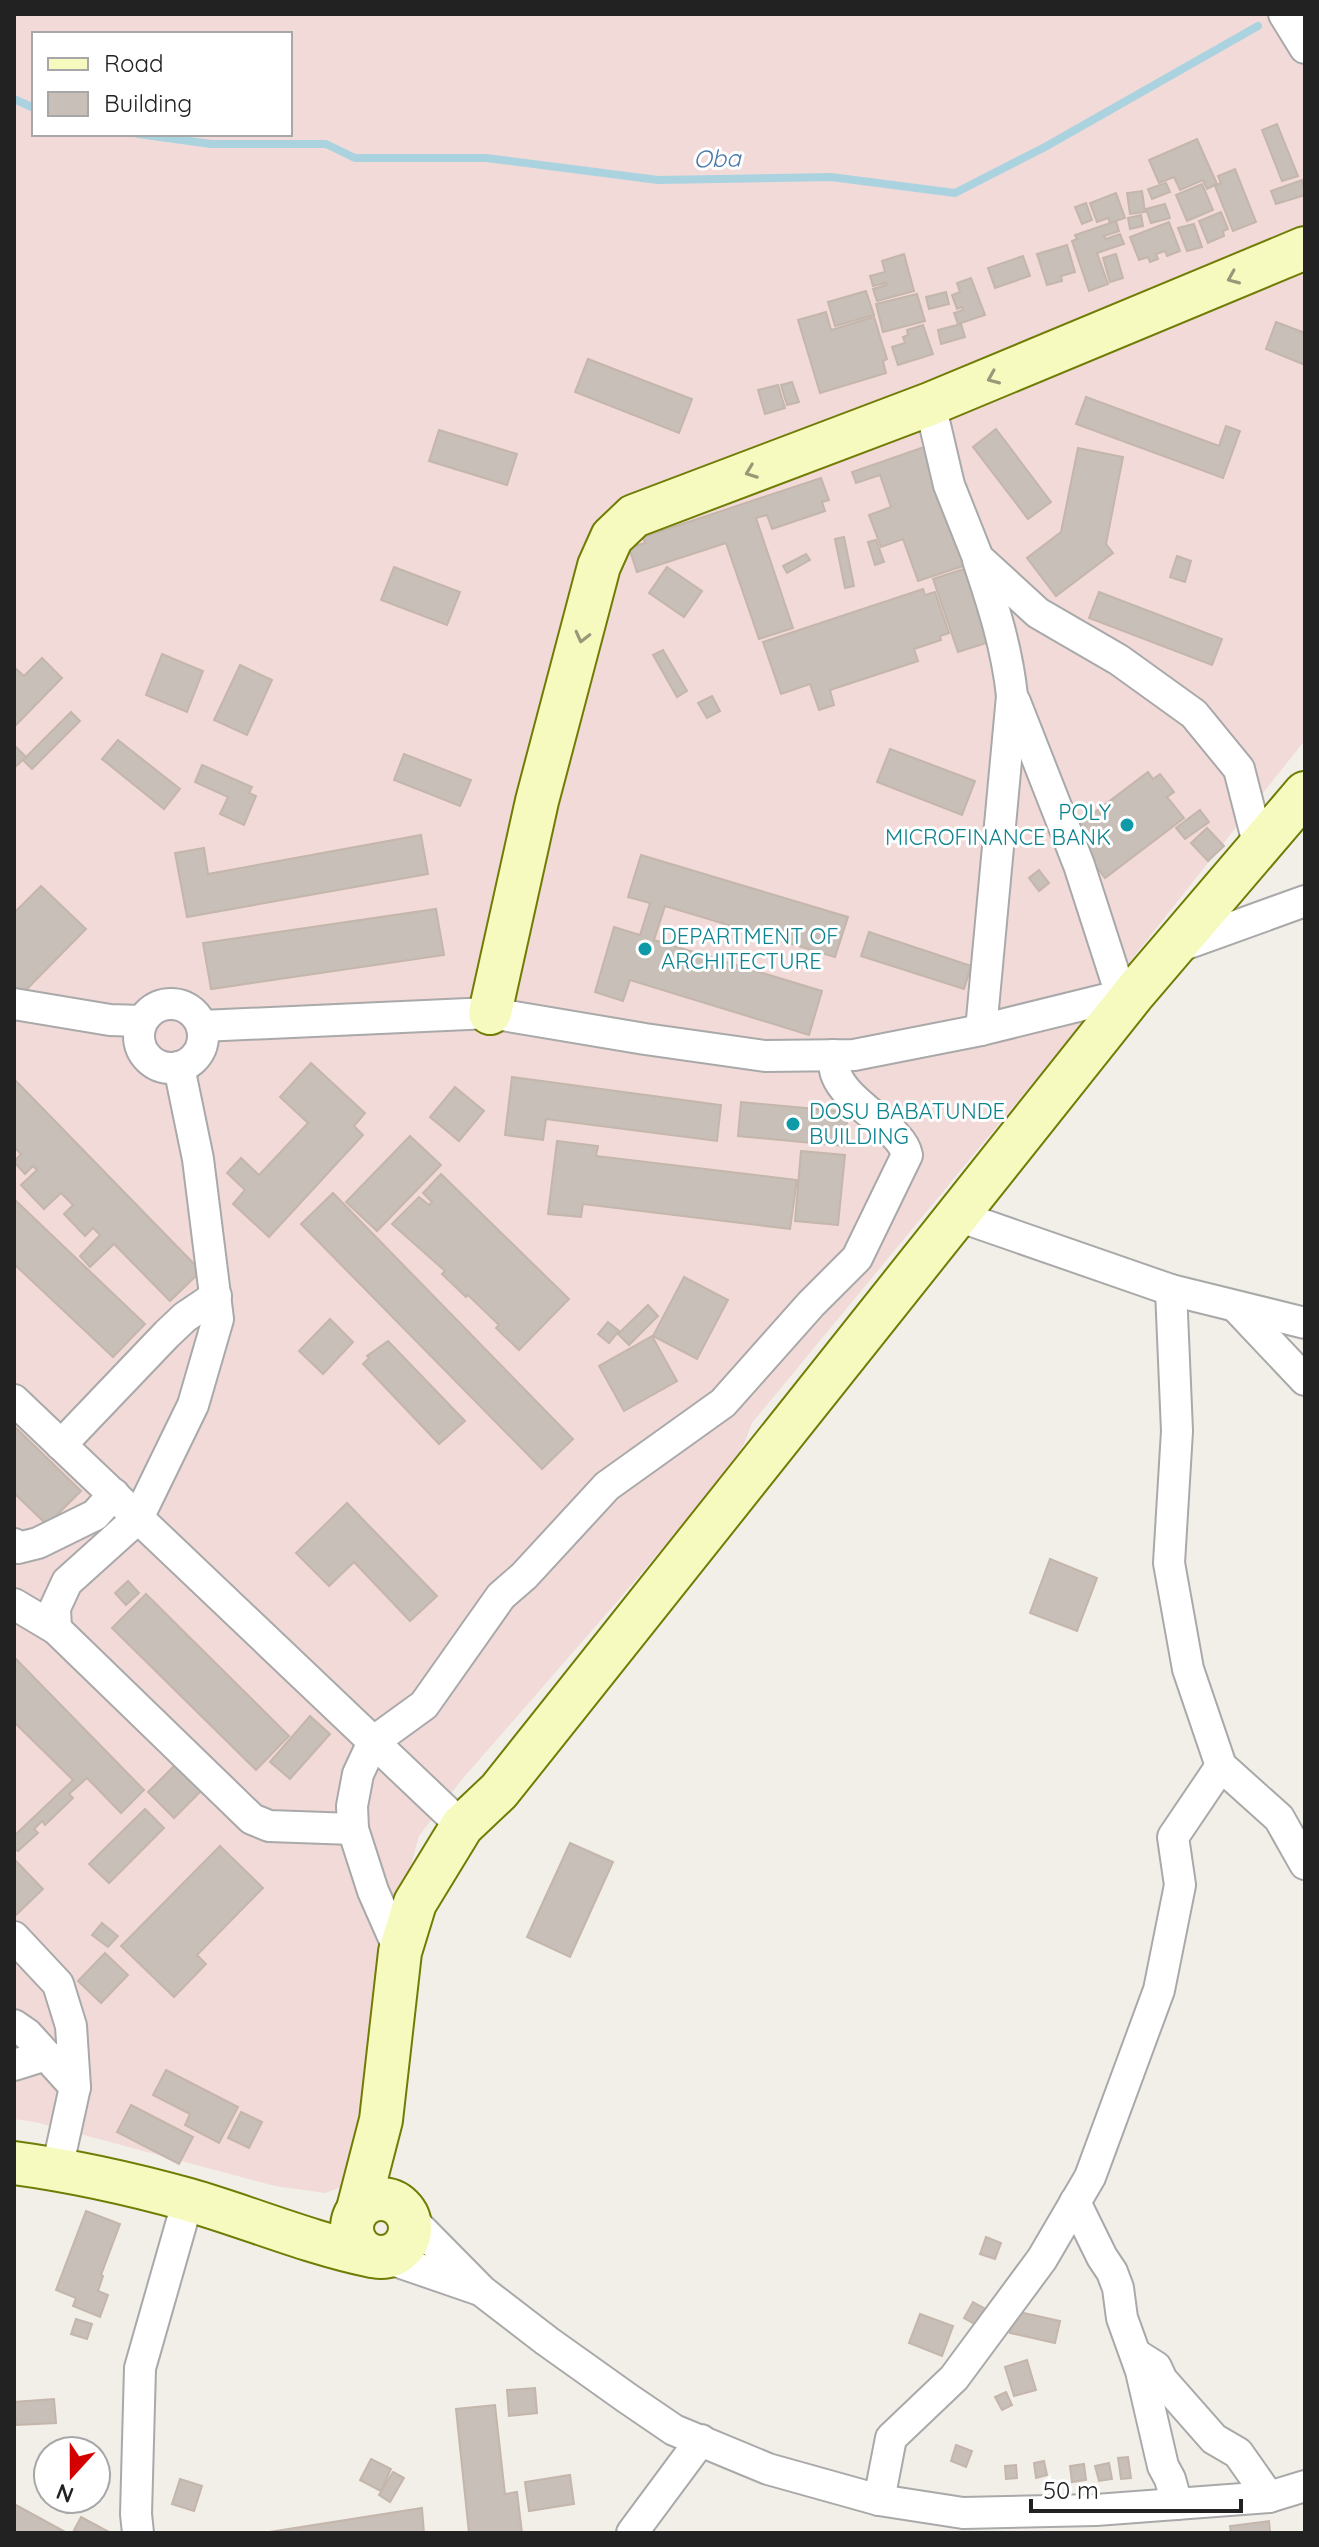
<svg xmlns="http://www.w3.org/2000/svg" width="1319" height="2547" font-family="Quicksand,sans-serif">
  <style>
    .commercial { fill: #f2dad9; fill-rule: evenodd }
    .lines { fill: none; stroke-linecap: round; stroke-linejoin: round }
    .stream { stroke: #aad3df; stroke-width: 8 }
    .building { fill: #c7bfb8; stroke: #c4b6ab; stroke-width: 2 }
    .street-casing { stroke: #a9a9a9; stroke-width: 34 }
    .secondary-casing { stroke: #707d05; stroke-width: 46 }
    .street { stroke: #fff; stroke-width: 30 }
    .secondary { stroke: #f7fabf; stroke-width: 42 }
    .oneway { stroke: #979978 }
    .culture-dot { fill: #0f9aa8; stroke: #fff; stroke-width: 3 }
    .labels { text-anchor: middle; stroke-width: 6; stroke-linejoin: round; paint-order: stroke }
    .culture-label { font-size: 22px; fill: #0d838f; stroke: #fff; text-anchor: start }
    .water-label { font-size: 24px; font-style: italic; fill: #4a7aab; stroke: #fff }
  </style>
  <rect width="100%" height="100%" fill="#f2efe9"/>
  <path class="commercial" d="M14 14H1305V740L1065 1044 752 1423 744 1444 728 1470 622 1596 459 1783 419 1836 379 1982 353 2173 339 2188 325 2193 275 2186 35 2122 14 2119ZM34 34H290V134H34Z"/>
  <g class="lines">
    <g class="stream">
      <path d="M14 99 34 108"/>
      <path d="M138 134 211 144H326L355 158H486L658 180 831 177 955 193 1045 147 1258 26"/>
    </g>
  </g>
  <g class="building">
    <path d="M1277 124 1298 176 1282 181 1262 130Z"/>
    <path d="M1197 139 1217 184 1207 189 1203 180 1180 190 1174 177 1159 183 1149 160Z"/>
    <path d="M1235 169 1256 222 1233 231 1215 186 1221 183 1218 176Z"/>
    <path d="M1302 180 1305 195 1276 204 1271 191Z"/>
    <path d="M1166 183 1170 192 1152 199 1148 189Z"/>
    <path d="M1202 184 1213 210 1187 221 1176 195Z"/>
    <path d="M1142 191 1145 212 1130 214 1127 193Z"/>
    <path d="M1116 193 1125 218 1110 223 1108 218 1097 222 1090 203Z"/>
    <path d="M1086 203 1092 220 1082 224 1075 207Z"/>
    <path d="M1165 204 1170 218 1151 223 1146 209Z"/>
    <path d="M1221 212 1228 229 1223 231 1224 236 1208 243 1199 221Z"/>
    <path d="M1141 215 1143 226 1130 229 1128 218Z"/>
    <path d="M1116 221 1119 231 1104 236 1106 239 1120 234 1124 244 1097 253 1108 284 1089 291 1072 241 1077 239 1075 235Z"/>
    <path d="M1169 222 1180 251 1167 256 1165 251 1156 254 1158 259 1150 262 1148 257 1139 260 1130 237Z"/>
    <path d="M1194 224 1202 247 1187 251 1178 228Z"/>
    <path d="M1067 245 1075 272 1061 276 1062 281 1047 285 1037 254Z"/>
    <path d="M904 254 914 291 877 301 873 289 887 285 886 283 873 286 870 276 885 272 882 261Z"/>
    <path d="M1116 254 1123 278 1110 282 1103 258Z"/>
    <path d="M1023 256 1030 276 995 288 988 268Z"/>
    <path d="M971 278 985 315 958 324 954 313 963 310 962 307 957 309 952 295 960 292 957 283Z"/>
    <path d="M866 291 874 315 835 326 828 302Z"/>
    <path d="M946 292 949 304 929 309 926 297Z"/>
    <path d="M917 294 925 321 883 332 876 304Z"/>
    <path d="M826 312 831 330 874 317 887 359 883 361 886 373 820 393 798 320Z"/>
    <path d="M1276 322 1305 333V365L1266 349Z"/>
    <path d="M961 324 965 337 941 344 938 330Z"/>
    <path d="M923 325 933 354 898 365 892 347 905 343 903 337 908 335 907 330Z"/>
    <path d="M588 359 692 399 679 433 575 392Z"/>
    <path d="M792 382 799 402 787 405 781 385Z"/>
    <path d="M778 385 785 408 765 414 758 390Z"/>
    <path d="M1086 397 1219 446 1226 426 1240 431 1223 478 1076 424Z"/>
    <path d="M996 429 1051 502 1028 519 973 447Z"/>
    <path d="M439 430 517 454 507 485 429 461Z"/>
    <path d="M927 446 966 565 918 581 903 539 881 547 869 515 891 507 880 475 856 483 852 472Z"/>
    <path d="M1078 448 1123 457 1106 544 1113 553 1056 596 1027 558 1061 532Z"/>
    <path d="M821 478 829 500 822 502 825 511 772 529 767 515 756 518 793 628 759 639 726 543 637 572 629 548 645 543 643 537Z"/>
    <path d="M844 537 854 586 845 588 835 539Z"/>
    <path d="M876 540 884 562 875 565 868 542Z"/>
    <path d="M806 554 810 560 787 573 783 566Z"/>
    <path d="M1177 556 1191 561 1185 582 1170 577Z"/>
    <path d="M394 567 460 592 447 625 381 600Z"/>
    <path d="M667 567 702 591 684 617 649 593Z"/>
    <path d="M970 567 978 588 971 590 989 642 958 652 933 579Z"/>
    <path d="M923 589 925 595 935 592 949 633 940 636 941 640 914 649 918 661 830 690 834 705 819 710 810 684 781 694 763 642Z"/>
    <path d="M1099 592 1222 639 1212 665 1089 618Z"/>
    <path d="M663 650 687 691 677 697 653 655Z"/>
    <path d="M162 654 203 671 187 712 146 695Z"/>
    <path d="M42 658 62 678 14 727V667L24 676Z"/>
    <path d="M240 665 272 680 247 735 214 720Z"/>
    <path d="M712 696 720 711 707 718 698 703Z"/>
    <path d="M71 712 80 721 32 769 23 760Z"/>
    <path d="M118 740 180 789 164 809 102 759Z"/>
    <path d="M14 745 26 757 14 768Z"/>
    <path d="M890 749 975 781 962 815 877 782Z"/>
    <path d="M404 754 471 780 460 806 394 780Z"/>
    <path d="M202 765 252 787 249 793 256 796 244 825 220 814 228 797 195 782Z"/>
    <path d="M1148 772 1153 779 1160 774 1174 792 1167 797 1184 818 1105 878 1070 831Z"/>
    <path d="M1200 810 1209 822 1185 839 1176 828Z"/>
    <path d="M1207 828 1224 846 1208 861 1191 843Z"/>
    <path d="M421 835 428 874 187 917 175 853 204 848 208 874Z"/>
    <path d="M641 855 848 917 835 957 665 906 654 940 822 991 809 1035 630 980 623 1001 595 992 614 927 640 935 650 903 628 897Z"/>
    <path d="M1039 870 1049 883 1039 891 1029 878Z"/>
    <path d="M41 886 86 929 18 998 14 994V913Z"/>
    <path d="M436 909 444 955 211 989 203 943Z"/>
    <path d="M869 932 971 966 964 989 861 956Z"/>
    <path d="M311 1063 365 1113 354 1126 363 1135 269 1237 233 1204 245 1190 227 1173 241 1158 259 1175 308 1123 280 1097Z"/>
    <path d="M512 1077 721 1105 717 1141 546 1119 543 1140 505 1135Z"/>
    <path d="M14 1079 201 1271 170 1301 114 1244 90 1267 80 1256 100 1235 93 1228 85 1236 64 1214 73 1205 61 1193 44 1209 21 1185 37 1170 33 1166 25 1174 14 1162 21 1154 14 1147Z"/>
    <path d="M455 1087 484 1111 459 1141 430 1117Z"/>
    <path d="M741 1102 848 1112 844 1146 738 1136Z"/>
    <path d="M410 1136 441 1165 377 1231 346 1202Z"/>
    <path d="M557 1141 598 1146 596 1156 797 1180 790 1229 583 1204 581 1217 548 1214Z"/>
    <path d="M801 1151 845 1155 838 1225 795 1221Z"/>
    <path d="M441 1174 569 1299 519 1350 496 1328 499 1325 468 1295 466 1297 442 1274 445 1271 392 1224 419 1197 429 1205 432 1202 423 1193Z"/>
    <path d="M333 1193 573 1439 542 1469 301 1224Z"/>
    <path d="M14 1199 145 1324 113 1357 14 1264Z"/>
    <path d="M684 1277 728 1300 697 1359 653 1336Z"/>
    <path d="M648 1305 658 1316 629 1345 618 1334Z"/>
    <path d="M330 1319 353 1342 323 1374 299 1351Z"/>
    <path d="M608 1322 619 1331 609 1343 598 1334Z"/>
    <path d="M652 1336 677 1381 624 1411 599 1366Z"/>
    <path d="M388 1341 465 1421 439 1444 363 1364 369 1358 367 1356Z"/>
    <path d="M14 1426 81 1491 47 1525 14 1493Z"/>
    <path d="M347 1503 437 1596 410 1621 354 1562 329 1586 296 1553Z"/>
    <path d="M1050 1559 1097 1578 1077 1631 1030 1613Z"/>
    <path d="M128 1581 139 1593 126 1605 115 1593Z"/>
    <path d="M146 1594 289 1736 256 1770 112 1628Z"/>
    <path d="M14 1657 144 1790 121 1813 87 1778 69 1794 73 1798 45 1825 42 1821 34 1829 38 1833 18 1851 14 1849V1836L73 1780 14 1722Z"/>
    <path d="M310 1716 330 1734 290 1779 270 1762Z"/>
    <path d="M175 1765 201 1791 174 1818 148 1792Z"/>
    <path d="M145 1809 164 1828 109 1883 89 1864Z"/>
    <path d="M570 1843 613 1862 570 1957 527 1937Z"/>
    <path d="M220 1846 263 1888 197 1955 206 1964 174 1997 121 1946Z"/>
    <path d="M14 1859 43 1889 14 1917Z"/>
    <path d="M102 1923 118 1936 108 1947 92 1935Z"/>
    <path d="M105 1953 128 1975 101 2003 78 1981Z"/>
    <path d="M166 2070 238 2107 219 2143 185 2125 190 2114 153 2095Z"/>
    <path d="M131 2105 193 2137 179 2164 117 2132Z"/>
    <path d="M241 2112 262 2122 249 2148 228 2138Z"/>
    <path d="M86 2211 120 2224 101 2275 103 2276 98 2291 108 2295 100 2317 73 2306 76 2298 56 2290Z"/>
    <path d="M986 2237 1001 2243 995 2259 980 2254Z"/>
    <path d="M973 2302 989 2311 980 2327 964 2318Z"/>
    <path d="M1015 2311 1060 2321 1055 2343 1010 2333Z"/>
    <path d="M920 2314 953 2326 942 2356 909 2343Z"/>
    <path d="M76 2319 92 2324 87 2339 71 2334Z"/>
    <path d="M1027 2360 1036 2390 1014 2396 1005 2367Z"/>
    <path d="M535 2388 537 2413 509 2416 507 2390Z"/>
    <path d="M1006 2392 1012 2405 1002 2410 995 2397Z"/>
    <path d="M54 2399 56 2423 16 2425 14 2402Z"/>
    <path d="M495 2405 505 2494 517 2492 522 2533H469L456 2409Z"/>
    <path d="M956 2445 972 2451 966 2467 951 2461Z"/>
    <path d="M1128 2457 1131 2478 1121 2479 1118 2458Z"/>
    <path d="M371 2459 391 2469 381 2491 360 2480Z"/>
    <path d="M1044 2461 1047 2475 1036 2478 1034 2463Z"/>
    <path d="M1109 2463 1112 2479 1099 2481 1095 2466Z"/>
    <path d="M1084 2464 1086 2480 1072 2482 1070 2466Z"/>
    <path d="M1016 2465 1017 2478 1006 2479 1005 2466Z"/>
    <path d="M393 2472 404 2478 390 2502 379 2495Z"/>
    <path d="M570 2475 574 2504 529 2511 525 2482Z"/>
    <path d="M180 2479 202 2486 194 2511 172 2504Z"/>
    <path d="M14 2504 67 2533H14Z"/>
    <path d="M422 2508 424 2533H263Z"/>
    <path d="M81 2517 109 2532 108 2533H80L74 2530Z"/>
    <path d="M1269 2521 1270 2532 1231 2533 1230 2526Z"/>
  </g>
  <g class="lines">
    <g class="street-casing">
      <g id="street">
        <path d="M1284 14 1305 48"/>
        <path d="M930 404 949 485 978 558 1038 613 1119 660 1194 714 1239 769 1259 847"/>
        <path d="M978 560C993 605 1007 648 1012 696L981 1030"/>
        <path d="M1015 702 1079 865 1121 995"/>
        <path d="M1175 948 1305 901"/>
        <circle cx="171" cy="1036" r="32"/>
        <path d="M14 1004 110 1020 142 1021"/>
        <path d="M202 1026 490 1013 645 1039 765 1056 854 1055 981 1030 1135 992"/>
        <path d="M958 1216 1171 1290 1305 1323"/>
        <path d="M1171 1290 1177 1431 1169 1563 1188 1669 1221 1766 1279 1818 1305 1864"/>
        <path d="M1237 1308 1305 1380"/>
        <path d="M14 1400 462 1826"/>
        <path d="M61 1445 167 1334 185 1317 216 1296"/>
        <path d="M14 1544 18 1548 38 1543 95 1515 114 1494"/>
        <path d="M14 1604 56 1629 252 1819 269 1826 353 1829"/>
        <path d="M56 1629 55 1608 67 1582 138 1518 193 1405 218 1319 198 1159 179 1067"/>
        <path d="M14 1937 58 1984 71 2026 75 2087 57 2169"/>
        <path d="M400 1952 373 1891 353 1829 352 1806 358 1774 373 1742 424 1705 501 1596 524 1576 607 1486 723 1403 811 1304 857 1258 907 1155C902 1128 847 1105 836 1074 834 1068 834 1061 833 1055"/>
        <path d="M14 2025 27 2034 75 2087"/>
        <path d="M14 2065 46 2055"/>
        <path d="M1075 2202 1102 2257 1112 2272 1118 2288 1122 2318 1141 2371 1163 2466 1170 2479 1177 2504"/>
        <path d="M407 2215 482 2291 547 2341 627 2398 674 2430 768 2469 879 2500 963 2513 1096 2510 1269 2497 1305 2486"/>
        <path d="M384 2257 477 2289"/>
        <path d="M1137 2355 1156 2367 1162 2380 1214 2439 1238 2453 1269 2497"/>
        <path d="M879 2500 891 2438 954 2378 1042 2259 1090 2177 1159 1990 1180 1885 1173 1837 1221 1766"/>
        <path d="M138 2533 136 2514 140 2368 188 2200"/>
        <path d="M632 2533 701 2440"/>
      </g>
    </g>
    <g class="secondary-casing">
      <g id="secondary">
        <path d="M490 1013 537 801 599 566 612 537 634 516 930 404 1305 248"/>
        <path d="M14 2163C73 2171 132 2184 189 2200 251 2218 309 2243 372 2256"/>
        <circle cx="381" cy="2228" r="29"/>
        <path d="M358 2209 381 2120 400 1952 415 1903 462 1826 499 1791 1135 992 1305 793"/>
      </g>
    </g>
    <use href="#street" class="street"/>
    <use href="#secondary" class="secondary"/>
  </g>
  <defs><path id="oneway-chevron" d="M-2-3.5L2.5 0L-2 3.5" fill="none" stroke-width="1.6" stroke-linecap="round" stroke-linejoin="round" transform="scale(2)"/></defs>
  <g class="oneway">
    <use href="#oneway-chevron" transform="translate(1233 278) rotate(157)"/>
    <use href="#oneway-chevron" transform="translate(993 378) rotate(157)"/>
    <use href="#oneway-chevron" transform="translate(751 472) rotate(159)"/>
    <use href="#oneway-chevron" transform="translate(582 637) rotate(104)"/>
  </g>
  <g class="culture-dot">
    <circle cx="1127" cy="825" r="8"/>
    <circle cx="645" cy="949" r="8"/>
    <circle cx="793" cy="1124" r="8"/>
  </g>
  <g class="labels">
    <g class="culture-label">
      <text x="1111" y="820" text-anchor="end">POLY<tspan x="1111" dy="25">MICROFINANCE BANK</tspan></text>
      <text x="661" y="944">DEPARTMENT OF<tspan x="661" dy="25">ARCHITECTURE</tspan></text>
      <text x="809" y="1119">DOSU BABATUNDE<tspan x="809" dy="25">BUILDING</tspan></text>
    </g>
    <g class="water-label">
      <text transform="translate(717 159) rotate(-1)" y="8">Oba</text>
    </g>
  </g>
  <rect width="1319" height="2547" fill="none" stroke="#222222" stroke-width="32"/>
  <rect x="32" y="32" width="260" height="104" fill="#ffffff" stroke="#a7a7a7" stroke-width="2"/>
  <rect x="48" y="58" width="40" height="12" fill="#f7fabf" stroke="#a7a7a7" stroke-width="2"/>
  <text x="104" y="72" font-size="24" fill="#222222">Road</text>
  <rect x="48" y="92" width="40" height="24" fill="#c7bfb8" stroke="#a7a7a7" stroke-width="2"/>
  <text x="104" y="112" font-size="24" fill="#222222">Building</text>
  <g transform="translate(72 2475) rotate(201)"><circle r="38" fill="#ffffff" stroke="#a7a7a7" stroke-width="2"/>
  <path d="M0-6L14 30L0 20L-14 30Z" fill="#d40000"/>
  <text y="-12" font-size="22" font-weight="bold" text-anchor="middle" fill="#222222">N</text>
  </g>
  <path d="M1031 2499v12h210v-12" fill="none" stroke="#222222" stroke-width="4"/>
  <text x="1043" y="2499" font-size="24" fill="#222222" stroke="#ffffff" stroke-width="6" paint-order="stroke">50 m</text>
</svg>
